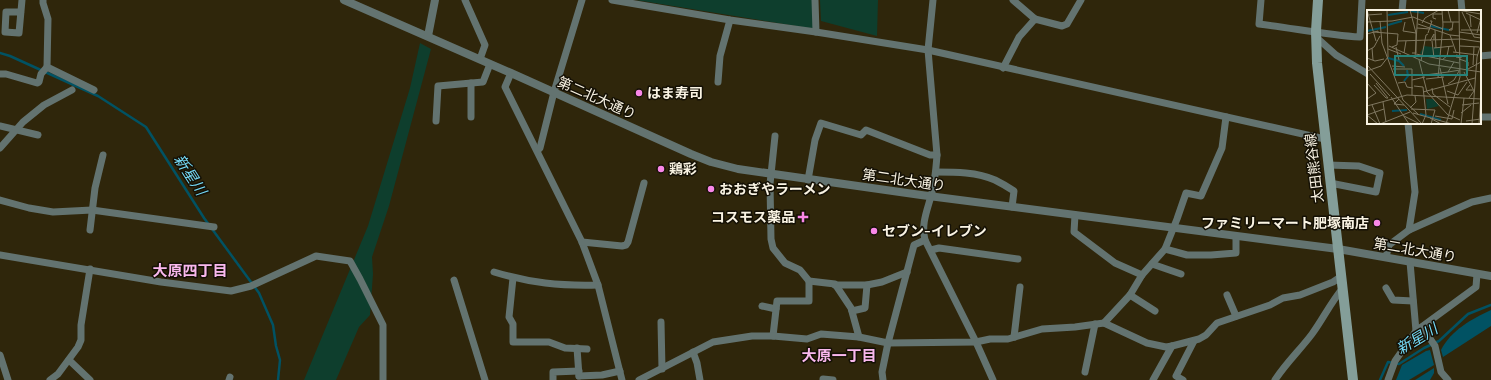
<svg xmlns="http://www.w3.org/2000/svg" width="1491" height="380" font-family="'Playfair Display','Noto Sans JP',serif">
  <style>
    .green { fill: #0e3e2d }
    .water { fill: #015263 }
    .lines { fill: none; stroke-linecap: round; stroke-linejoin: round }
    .stream { stroke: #015263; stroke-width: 2.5 }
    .minor { stroke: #637370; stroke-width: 7 }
    .tertiary { stroke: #637370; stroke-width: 8 }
    .secondary { stroke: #849e99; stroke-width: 10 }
    .poi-dot { fill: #f987e8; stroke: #141005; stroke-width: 1.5 }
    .labels { text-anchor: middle; stroke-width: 3; stroke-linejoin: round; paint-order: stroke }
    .poi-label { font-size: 14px; font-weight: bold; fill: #f9f3e3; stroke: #141005; text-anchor: start }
    .street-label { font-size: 14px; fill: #f9f3e3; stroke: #141005 }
    .water-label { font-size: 15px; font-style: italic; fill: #75daf7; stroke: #141005 }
    .neighbourhood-label { font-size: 15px; font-weight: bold; fill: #f9b8ed; stroke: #141005 }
    .inset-river { fill: none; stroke: #015263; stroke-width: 2 }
    .inset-road { fill: none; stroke: #807861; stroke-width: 1 }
    .view { fill: #26827a; fill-opacity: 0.15; stroke: #26827a; stroke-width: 2 }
    .inset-edge { fill: none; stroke: #f9f3e3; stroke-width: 2 }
  </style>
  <rect width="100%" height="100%" fill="#2f260b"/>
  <g class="green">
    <path d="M636 0H814L815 29Z"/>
    <path d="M820 0H878L877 36 821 21Z"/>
    <path d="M420 43 431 49 389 206 372 257 373 274 370 315 359 327 336 380H304L368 226 410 88Z"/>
  </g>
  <g class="water">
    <path d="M1491 310V326L1443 357 1441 350C1451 330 1472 319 1491 310Z"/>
    <path d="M1430 350 1434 365 1409 380H1396L1402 365 1426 351Z"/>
    <path d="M1434 368V373L1430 380H1415Z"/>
  </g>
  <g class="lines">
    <g class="stream">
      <path d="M0 53 10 56 98 96 146 127 204 218 259 293 273 325 276 346 280 360 278 380"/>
      <path d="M1380 380 1388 362 1399 364 1424 348 1439 341 1468 314 1491 305"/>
    </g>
    <g class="minor">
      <path d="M43 0V3L48 19 47 67 94 90"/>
      <path d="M465 0 485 45 480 59"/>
      <path d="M612 0 730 20 816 32 928 50 1325 139"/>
      <path d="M815 0 816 32"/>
      <path d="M933 0 928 50 937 155C936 169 935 183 931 196 927 211 921 224 925 240L976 342 993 380"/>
      <path d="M1013 0 1035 19"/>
      <path d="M1261 0 1259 24C1293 28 1327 35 1360 37L1362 0"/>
      <path d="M1461 0 1462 11"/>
      <path d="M1402 11 1403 0"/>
      <path d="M21 12H6L5 32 19 33 22 0"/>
      <path d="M1316 37 1336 55 1368 74"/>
      <path d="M1480 56 1491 55"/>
      <path d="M1003 68 1019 37 1035 19 1062 26 1067 24 1081 0"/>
      <path d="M511 73 505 87 582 242 598 285 622 380"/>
      <path d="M0 74H6L37 83 39 82 41 74 47 67"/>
      <path d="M718 82 720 56 730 20"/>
      <path d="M471 83V117"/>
      <path d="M1480 117H1491"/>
      <path d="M436 121 438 86 483 82 490 64"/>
      <path d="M1408 123 1415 192 1409 230"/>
      <path d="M0 126 38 135"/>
      <path d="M775 136 770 184 771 239 773 248 785 263 800 270 809 281 835 284 851 308 859 337"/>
      <path d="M0 148 23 122 44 105 72 90"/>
      <path d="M538 150 540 148 554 92 582 0"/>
      <path d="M1328 165 1359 166 1380 173 1376 192 1330 183"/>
      <path d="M936 172C955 172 977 172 995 180 1001 183 1008 187 1014 191L1012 207"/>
      <path d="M808 180 815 140 821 123 861 135 866 130 930 155H937"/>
      <path d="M0 200 29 208 53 212 92 210 214 227"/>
      <path d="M1075 215 1074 232 1115 263 1142 275"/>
      <path d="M90 230 95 188 103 155"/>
      <path d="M582 242 622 246 626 245 628 242 644 183"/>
      <path d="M1165 249 1187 255H1211L1236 253V236"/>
      <path d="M931 250 939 248 1018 259"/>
      <path d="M0 255 161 282 231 291 251 286 316 256 350 261 360 279 383 325V380"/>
      <path d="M1386 257 1389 245 1409 230 1472 202 1491 198"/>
      <path d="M1410 262 1416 331"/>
      <path d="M1152 264 1181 274"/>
      <path d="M494 272C530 283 560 286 598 285"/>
      <path d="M513 278 509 317 513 324V342H549L565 348 587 349"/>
      <path d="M454 280 485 380"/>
      <path d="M835 285H867L882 282 907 272"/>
      <path d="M1386 288 1393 300 1413 301"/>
      <path d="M1130 295 1155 311"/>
      <path d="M1227 295 1236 316"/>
      <path d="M762 306 776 309"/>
      <path d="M852 311 865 308 867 285"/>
      <path d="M661 322 662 369"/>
      <path d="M1104 323 1147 343 1166 347 1172 346 1199 339 1206 335 1217 323 1270 305 1283 298 1300 295 1333 282 1342 276"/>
      <path d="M1422 327 1435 346 1441 372 1448 380"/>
      <path d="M773 336 777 301H809V281"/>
      <path d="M1014 337 1020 287"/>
      <path d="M577 348 579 376"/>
      <path d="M693 352 697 363 700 380"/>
      <path d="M0 355 8 380"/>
      <path d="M69 360 90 380"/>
      <path d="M1085 372 1095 324"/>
      <path d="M579 376 602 375 620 371"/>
      <path d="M50 380 58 374 78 347 81 340V325L90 269"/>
      <path d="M229 380 230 377"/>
      <path d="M553 380V372L579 371"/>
      <path d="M639 380 713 342 752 336H773L807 339 821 334 859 337 888 343 976 342 990 339H1008L1042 329 1075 327 1104 323 1130 295 1142 275 1165 249 1177 219 1186 193 1201 196 1222 148 1226 117"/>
      <path d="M823 380V379L833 380"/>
      <path d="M883 380 882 372 888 343 914 245 925 240"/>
      <path d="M1153 380 1172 346"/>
      <path d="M1183 380 1176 376 1194 341"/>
      <path d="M1275 380C1286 363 1300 350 1312 334 1323 319 1331 302 1343 288"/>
      <path d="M1388 380 1395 361 1416 331 1476 287 1477 274"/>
    </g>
    <g class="tertiary">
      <path d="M344 0 511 73 691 154 711 162 738 169 921 195 1338 249 1491 276"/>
      <path d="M428 36 435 0"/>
    </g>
    <path class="secondary" d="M1318 0 1316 31 1317 63 1353 380"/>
  </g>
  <g class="poi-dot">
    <circle cx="639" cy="93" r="4"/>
    <circle cx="661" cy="169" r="4"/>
    <circle cx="711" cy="189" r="4"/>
    <path d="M801 211h4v4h4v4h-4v4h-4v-4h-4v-4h4z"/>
    <circle cx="1377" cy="223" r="4"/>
    <circle cx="874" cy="231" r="4"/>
  </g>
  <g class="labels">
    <g class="poi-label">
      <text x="647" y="98">はま寿司</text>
      <text x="669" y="174">鶏彩</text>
      <text x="719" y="194">おおぎやラーメン</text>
      <text x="795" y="222" text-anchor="end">コスモス薬品</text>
      <text x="1369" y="228" text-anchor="end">ファミリーマート肥塚南店</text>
      <text x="882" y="236">セブン-イレブン</text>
    </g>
    <g class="street-label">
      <text transform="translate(597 98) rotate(24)" y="5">第二北大通り</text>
      <text transform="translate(1314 168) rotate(-97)" y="5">太田熊谷線</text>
      <text transform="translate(904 180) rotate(8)" y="5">第二北大通り</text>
      <text transform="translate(1415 250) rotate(10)" y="5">第二北大通り</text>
    </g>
    <g class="water-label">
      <text transform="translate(190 175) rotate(57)" y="5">新星川</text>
      <text transform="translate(1417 339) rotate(-31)" y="5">新星川</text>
    </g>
    <g class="neighbourhood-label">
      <text x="190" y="276">大原四丁目</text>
      <text x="839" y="361">大原一丁目</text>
    </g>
  </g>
  <g transform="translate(1367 10)">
    <rect width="114" height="114" fill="#2f260b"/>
    <path d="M57 36 73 38V44L70 48 56 46 53 43ZM59 89H66L72 96 60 99Z" fill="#0e3e2d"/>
    <path class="inset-river" d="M44 1 57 3M21 5 41 2M21 15 35 11M63 16 82 20M0 21 19 17M21 48 32 51 37 56M37 71 41 66 40 60M25 101 40 100M53 104 74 110"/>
    <path class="inset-road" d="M0 0 9 31M43 0 49 23V43H45M81 0 84 12M90 0 114 4M95 2 107 27 114 28M99 3 114 10M0 5 15 4M103 5 104 17M69 9 66 8V4H75M13 11 15 33 36 90 51 104M0 12 25 11 46 7 76 19M38 12 36 21 49 23M76 12H92M55 13 58 8 72 0M51 14 83 25 93 26M50 18 63 19M85 18 82 20H85L86 12M68 20 69 38M94 20H114M7 22 31 24 30 35 25 37M92 22 114 25M61 23 65 11H63M110 23 114 8M0 24 11 21V23M83 25 89 42M31 31 94 29 114 32M63 31 67 24V30M65 31 67 48M22 36 62 54 114 62M93 36 112 37M29 37 32 50M5 38 6 50M67 38 86 36M21 39 34 44M0 41 7 37 13 26M86 42 111 45M37 43 39 31M49 44 92 53M89 45 94 46V48L89 47ZM0 48 8 51 17 49M48 48 51 0M76 49 80 46 82 36M92 49 101 52V56M52 50 60 82 81 105M54 51 59 25 61 24M0 55 55 114M106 55 107 37M25 56 38 57M73 58 81 94M26 59H45V85M101 59 114 52M0 61 14 56 21 47 20 0M81 62 93 60M97 62 107 81 102 88M3 64 23 86M58 65 81 62 87 52M71 68 76 15 75 0M59 69 77 67M45 70 58 67M0 73 9 83 0 89M9 73 21 88M31 73 38 72 40 77 46 78M81 74 87 70 92 61M7 75 19 88H21M103 75 99 80H106M47 76 56 77 59 105 55 114M65 78 66 84 83 97M80 81 91 85 100 72M56 82 108 68M24 87 42 114M32 89 27 94 37 95M16 92 19 112M5 95 13 114M95 95 112 93M0 96 40 85 114 89M43 98 49 92 48 86M44 99 68 100 64 114M46 103 85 114M94 103 104 95M0 105 17 99M0 105 11 114M82 105 93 110M37 106 53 114M68 106 85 109 87 100M63 108 74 114M99 111 114 109M13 114 43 102M79 114 93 67 92 0M94 114 97 88M105 114 110 47 114 34M112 114 114 81"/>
    <path class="view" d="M28 46H100V65H28Z"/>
    <rect width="114" height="114" class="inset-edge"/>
  </g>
</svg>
